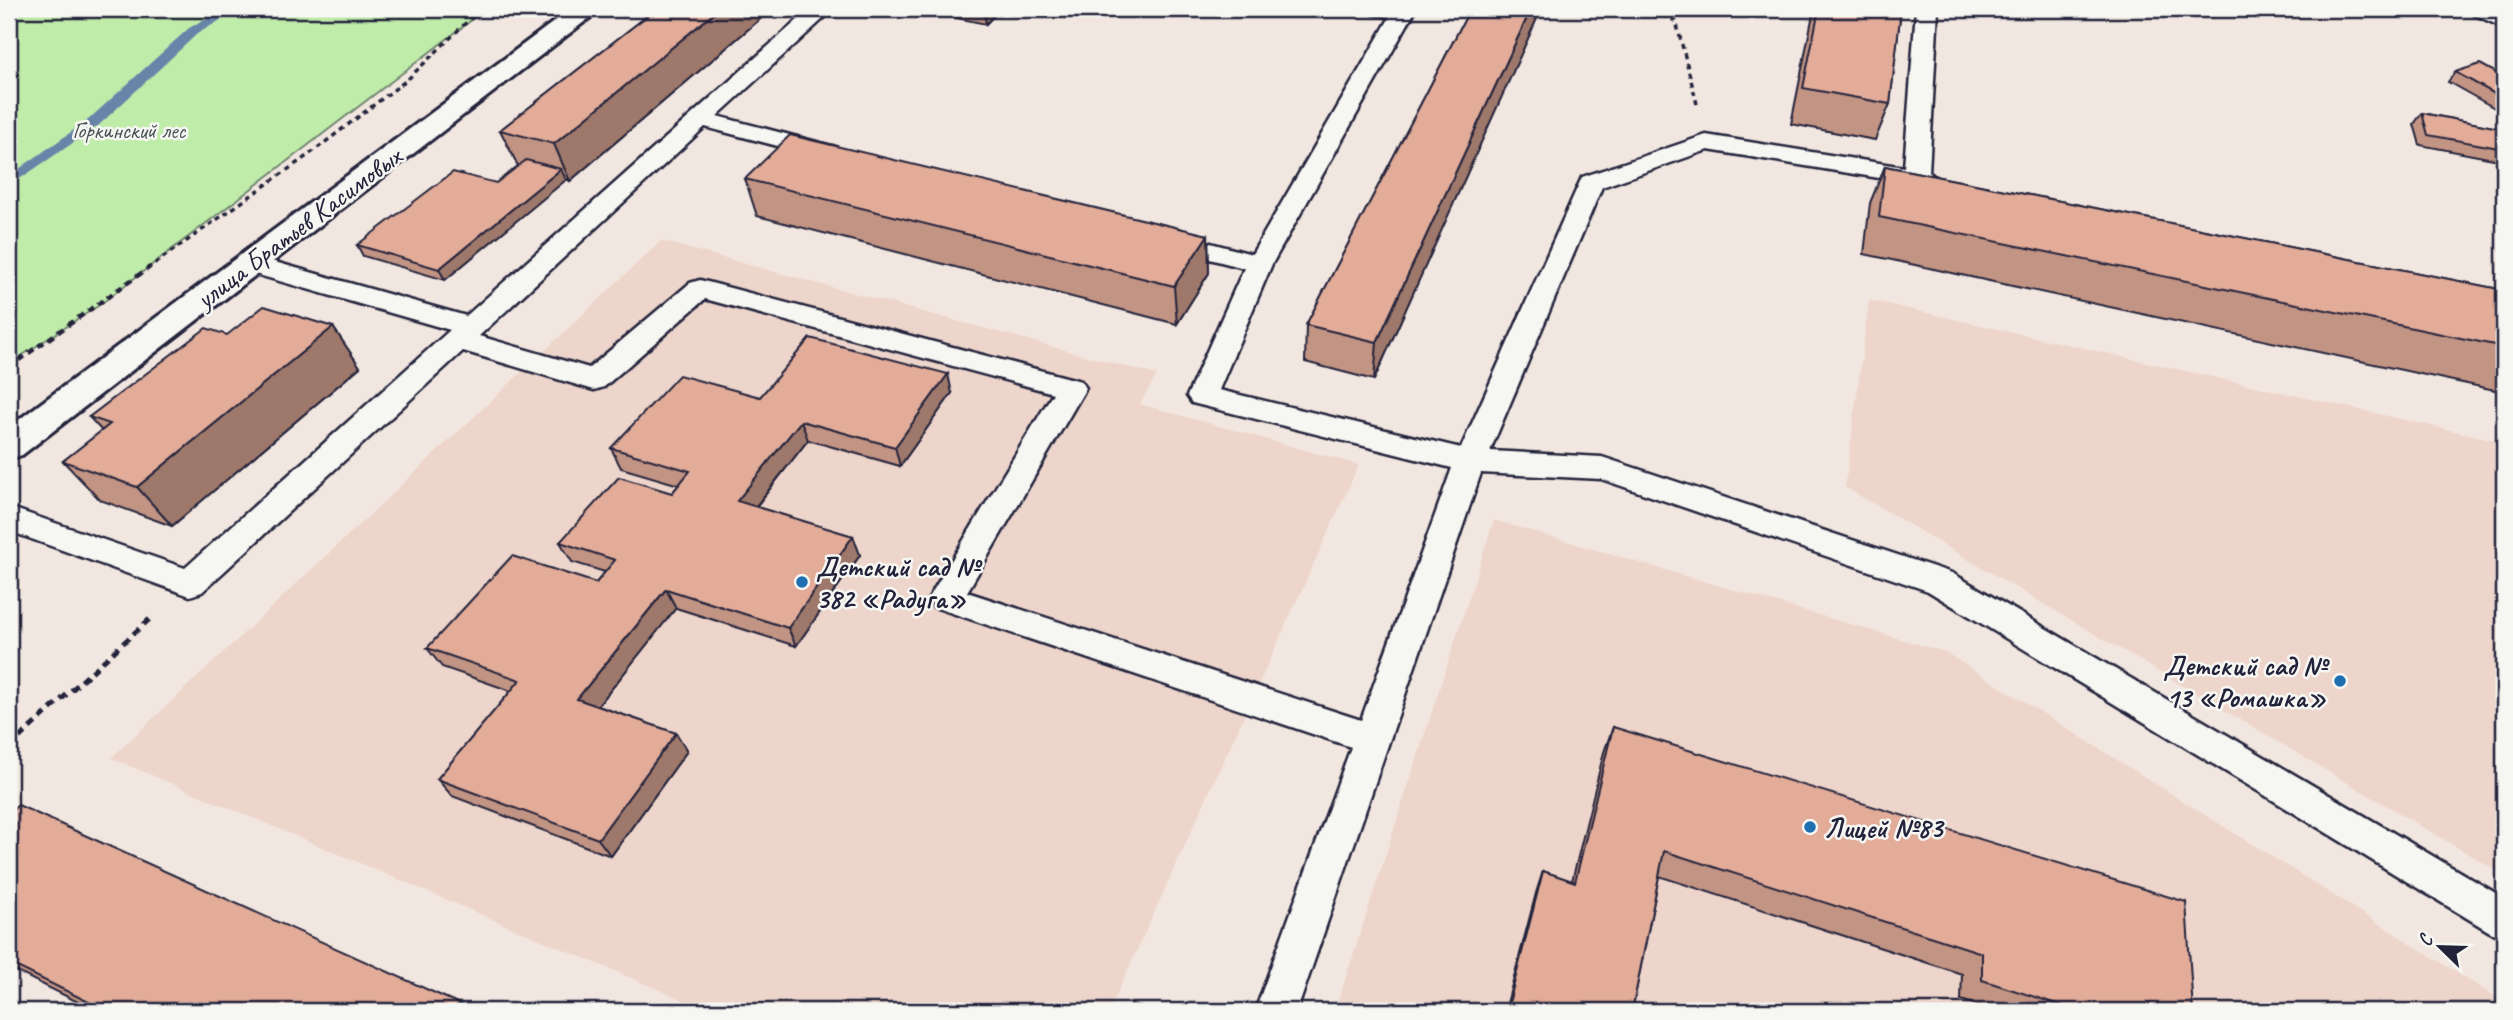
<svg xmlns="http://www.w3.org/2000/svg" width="2513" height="1020" font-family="Caveat,sans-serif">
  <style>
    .built { fill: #edd5cb }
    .green { fill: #c0eca9; stroke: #718772; stroke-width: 2 }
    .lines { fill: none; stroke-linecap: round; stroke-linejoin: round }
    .stream { fill: #6984a9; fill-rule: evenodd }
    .lane-casing { stroke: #22223b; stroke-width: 5 }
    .secondary-casing { stroke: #22223b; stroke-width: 6 }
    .path-far2 { stroke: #22223b; stroke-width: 3.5; stroke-dasharray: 5 4.5; stroke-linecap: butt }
    .path-far1 { stroke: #22223b; stroke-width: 4.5; stroke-dasharray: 7 5; stroke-linecap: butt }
    .path { stroke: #22223b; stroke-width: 5; stroke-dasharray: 8 6; stroke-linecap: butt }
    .lane { fill: #f6f6f2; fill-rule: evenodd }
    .secondary { fill: #f6f6f2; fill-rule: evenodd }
    .wall { fill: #c29484; stroke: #22223b; stroke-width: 2 }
    .shaded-wall { fill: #9e786b; stroke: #22223b; stroke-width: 2 }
    .building { fill: #e2ac99; stroke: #22223b; stroke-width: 2 }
    .poi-dot { fill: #1f6fb2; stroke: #f6f6f2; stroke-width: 2.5 }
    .labels { text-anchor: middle; stroke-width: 5; stroke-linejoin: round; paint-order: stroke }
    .far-park-label { font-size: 23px; fill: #4a5456; stroke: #f6f6f2 }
    .street-label { font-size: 28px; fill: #22223b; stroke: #f6f6f2 }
    .poi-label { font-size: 28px; font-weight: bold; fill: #22223b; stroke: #f6f6f2; text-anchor: start }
  </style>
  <rect width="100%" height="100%" fill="#f2e7e0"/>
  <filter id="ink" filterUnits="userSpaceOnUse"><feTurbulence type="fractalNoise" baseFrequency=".0143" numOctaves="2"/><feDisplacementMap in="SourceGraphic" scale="14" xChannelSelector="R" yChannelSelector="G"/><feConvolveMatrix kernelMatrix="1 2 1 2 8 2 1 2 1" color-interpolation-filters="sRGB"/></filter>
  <g filter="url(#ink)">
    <g class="built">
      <path d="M661 241 1157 375 1140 404 1359 465 1109 1011H709L111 758Z"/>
      <path d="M1869 300 2504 442V875L1845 487Z"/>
      <path d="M1494 520 1945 652 2504 1002V1011H1335Z"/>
    </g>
    <path class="green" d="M9 9H486L98 306 9 364Z"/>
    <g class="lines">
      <path class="stream" d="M225 9H239L197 34 98 126 9 186V176L88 120 189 28Z"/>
      <g class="lane-casing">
        <g id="lane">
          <path d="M810 9H834L717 116 836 147 839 152 836 157 827 159 705 127 479 336 589 368 690 283 700 280 1081 381 1086 388 967 592 1361 720 1452 468 1192 403 1187 396 1244 268 1160 246 1156 240 1160 234 1169 232 1252 254 1390 17 1373 14 1370 9H1411L1414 13 1272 264 1219 390 1461 448 1582 177 1706 135 1904 167 1916 9H1938L1929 172 1936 178 1933 183 1916 184 1708 150 1602 187 1490 451 1602 457 1952 573 2504 898V938L2490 932 1928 591 1601 479 1481 473 1297 1011H1255L1351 747 934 607 929 598 934 589 1053 393 705 299 604 387 594 390 463 351 202 592 190 596 9 531V507L185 568 450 330 241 270 237 264 241 258 250 255 466 316Z"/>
          <path d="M2470 9H2496L2504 13V28L2473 14Z"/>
        </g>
      </g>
      <g class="secondary-casing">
        <path id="secondary" d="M571 9H601L22 455 9 459V427Z"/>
      </g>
      <g class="path-far2">
        <path d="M1645 9 1676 21 1698 108"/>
        <path d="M147 269 307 156 408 79 480 9"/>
      </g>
      <path class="path-far1" d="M9 367 150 267"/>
      <path class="path" d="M9 747 153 616"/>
      <use href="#lane" class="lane"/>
      <use href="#secondary" class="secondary"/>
    </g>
    <g class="wall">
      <path d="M656 9H772L570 181 566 179 445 280 363 256 357 245 496 183 518 166 500 130Z"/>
      <path d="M935 9H1000L986 24 936 14Z"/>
      <path d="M1470 9H1540L1374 380 1305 362 1306 325Z"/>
      <path d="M1814 9H1901L1890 104 1875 140 1791 124Z"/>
      <path d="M2455 72 2504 77V110L2500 111 2448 82Z"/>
      <path d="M2422 113 2504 129V161L2420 145 2414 124Z"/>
      <path d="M1885 166 2504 290V392L1864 254 1870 203Z"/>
      <path d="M745 179 1208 235 1209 273 1177 324 757 216Z"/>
      <path d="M333 327 360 367 172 526 100 500 63 461 102 431 89 417Z"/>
      <path d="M952 393 900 466 808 440 756 507 853 536 860 555 796 646 676 608 598 706 676 733 687 751 611 856 452 796 437 779 511 691 442 667 427 648 596 583 605 572 572 562 560 542 672 493 679 485 621 468 611 448 760 397Z"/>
      <path d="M1613 727 2193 1011H1995L1961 1000 1962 974 1659 876 1632 1011H1505L1536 893 1543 871 1572 881 1604 752Z"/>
      <path d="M9 813 475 1011H96L9 968Z"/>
    </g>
    <g class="shaded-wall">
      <path d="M719 9H772L570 181 554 144Z"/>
      <path d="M990 9H1000L986 24 984 14Z"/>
      <path d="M1531 9H1540V12L1374 380 1377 342Z"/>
      <path d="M561 169 566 180 445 280 439 269Z"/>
      <path d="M1208 235 1209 273 1177 324 1174 286Z"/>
      <path d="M333 327 360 367 172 526 137 487Z"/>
      <path d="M948 374 952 393 900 466 895 447Z"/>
      <path d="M801 421 808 440 745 520 737 501Z"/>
      <path d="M853 536 860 555 796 646 788 628Z"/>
      <path d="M666 589 676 608 589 717 577 699Z"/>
      <path d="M676 733 687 751 611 856 598 839Z"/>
    </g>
    <g class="building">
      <path d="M656 9H719L554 144 500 130Z"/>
      <path d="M957 9H990L984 14Z"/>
      <path d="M1470 9H1531L1377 342 1306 325Z"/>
      <path d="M1819 9H1901L1890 104 1803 88Z"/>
      <path d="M2480 64 2504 77V99L2455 72Z"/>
      <path d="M2422 113 2504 129V149L2428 135Z"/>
      <path d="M790 135 1208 235 1174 286 745 179Z"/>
      <path d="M526 160 561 169 439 269 357 245 453 172 496 183Z"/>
      <path d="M1885 166 2504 290V347L1879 217Z"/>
      <path d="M264 306 333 327 137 487 63 461 110 424 89 417 206 328 227 335Z"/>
      <path d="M810 338 948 374 895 447 801 421 737 501 853 536 788 628 666 589 577 699 676 733 598 839 437 779 520 680 427 648 512 556 596 583 615 560 560 542 619 477 672 493 690 471 611 448 679 375 760 397Z"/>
      <path d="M1613 727 2186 902 2193 1011H2063V1006L1982 980V953L1664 851 1632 1011H1507L1543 871 1575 882Z"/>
      <path d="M18 805 475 1011H107L9 963V813Z"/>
    </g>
  </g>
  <g class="poi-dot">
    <circle cx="802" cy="582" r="7"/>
    <circle cx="2340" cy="681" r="7"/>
    <circle cx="1810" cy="827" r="7"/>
  </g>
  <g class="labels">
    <g class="far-park-label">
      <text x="129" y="138">Горкинский лес</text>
    </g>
    <g class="street-label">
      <text transform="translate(298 227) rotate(-37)" y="10">улица Братьев Касимовых</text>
    </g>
    <g class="poi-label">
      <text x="816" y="576">Детский сад №<tspan x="816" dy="32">382 «Радуга»</tspan></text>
      <text x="2326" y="675" text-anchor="end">Детский сад №<tspan x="2326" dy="32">13 «Ромашка»</tspan></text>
      <text x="1824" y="837">Лицей №83</text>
    </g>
  </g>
  <rect width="2513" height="1020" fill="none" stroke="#f6f6f2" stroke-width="35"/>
  <rect x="18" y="18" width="2478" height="985" fill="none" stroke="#22223b" stroke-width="2.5" filter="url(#ink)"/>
  <g transform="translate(2440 947) rotate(293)" stroke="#f6f6f2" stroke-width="5" paint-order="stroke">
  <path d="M0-5L12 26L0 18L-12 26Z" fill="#22223b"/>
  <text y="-10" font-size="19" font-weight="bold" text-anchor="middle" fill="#22223b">С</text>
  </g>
</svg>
